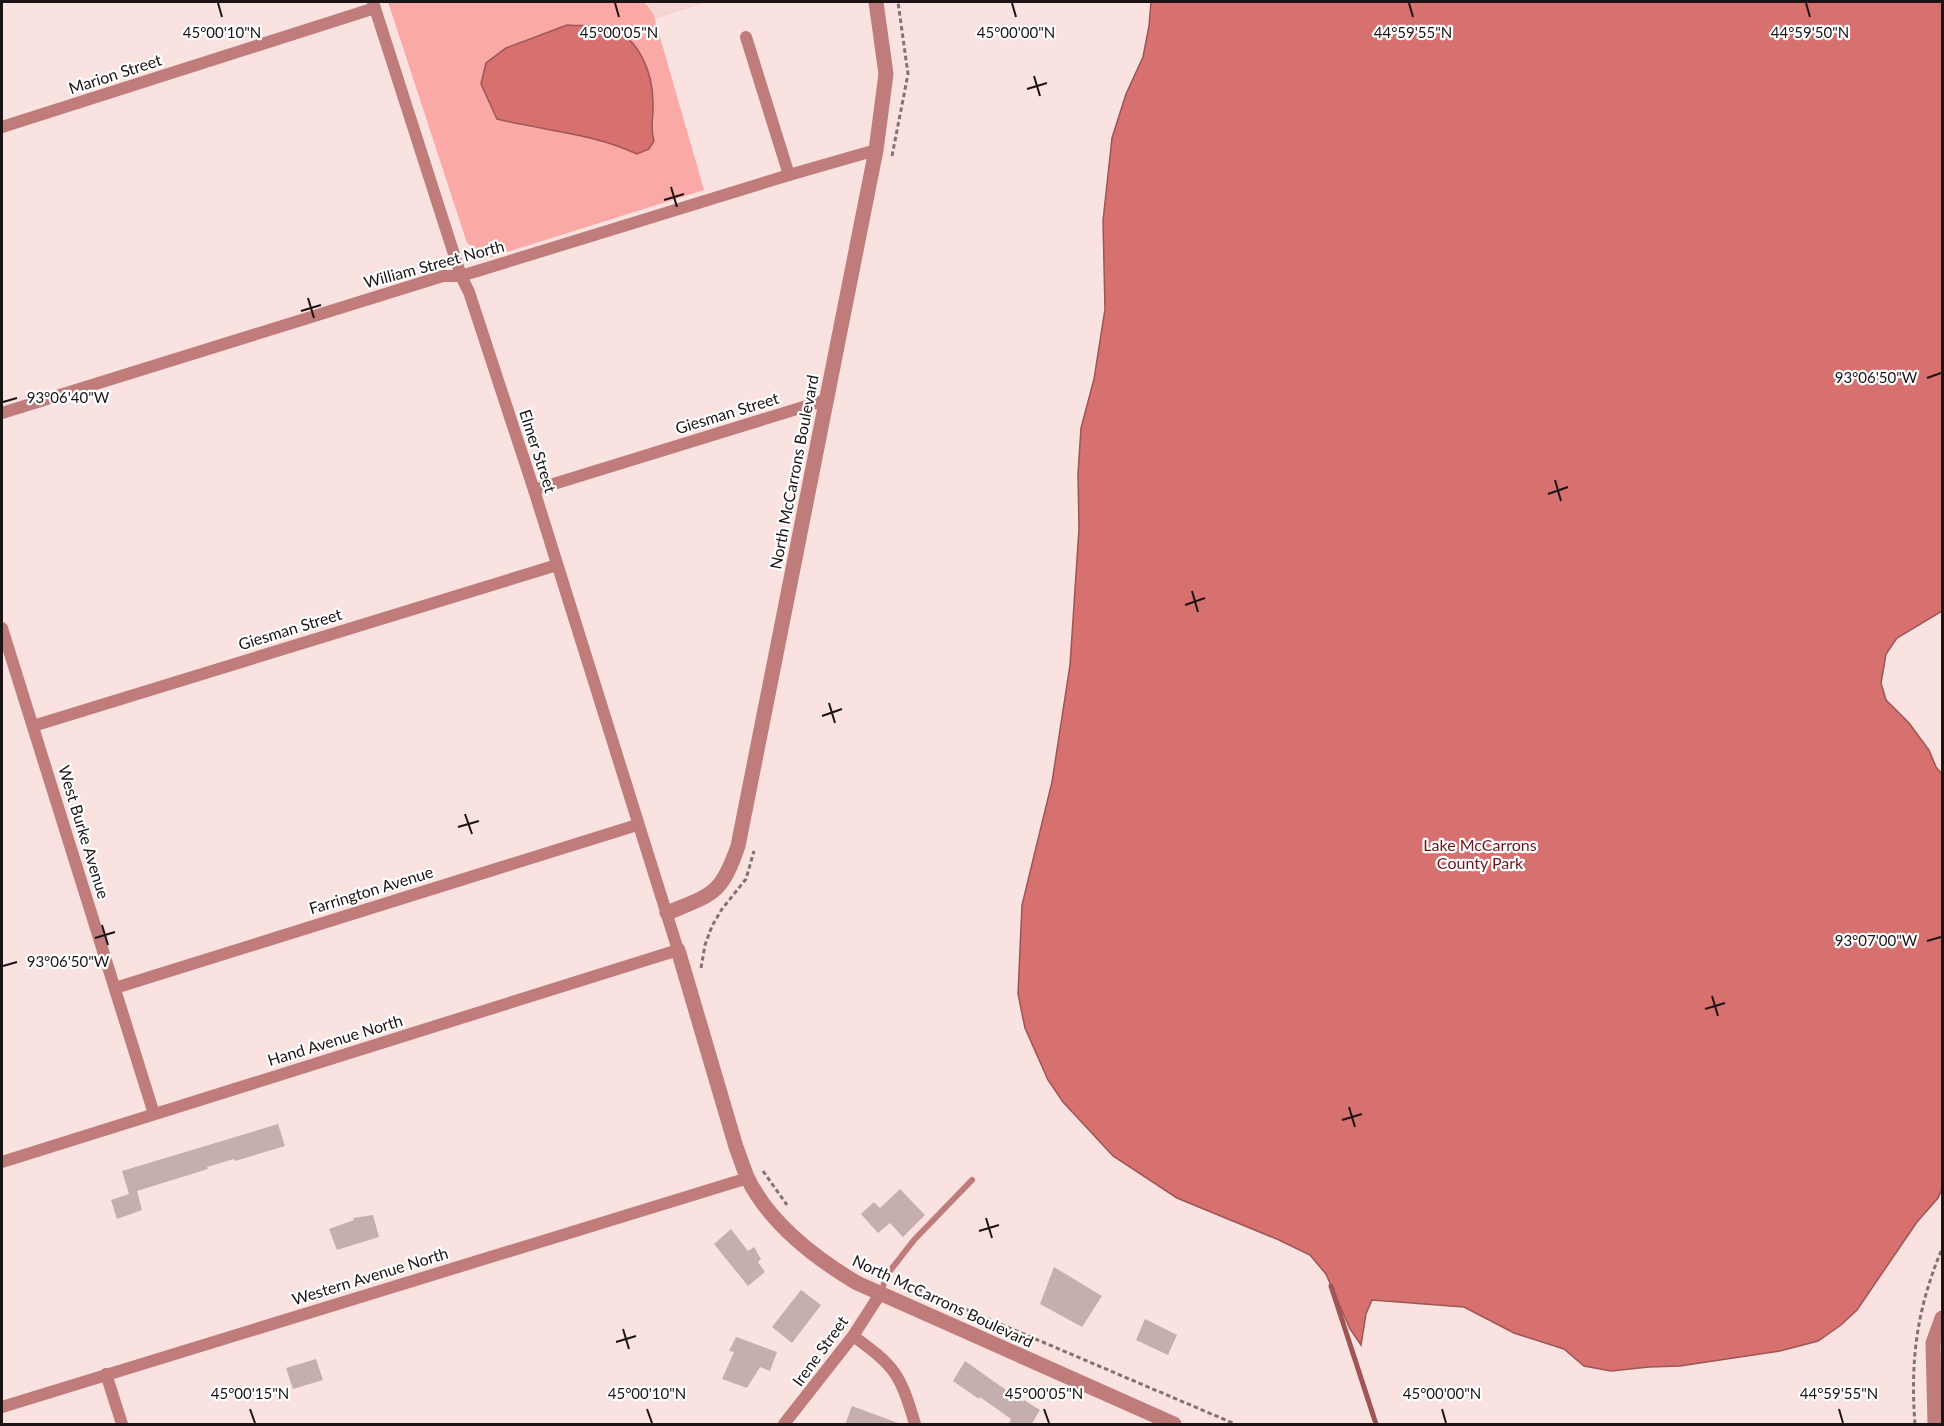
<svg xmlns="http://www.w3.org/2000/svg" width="1944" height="1426" font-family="Lato,sans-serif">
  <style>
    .built { fill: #f5d5d3 }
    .green { fill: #faa9a7; fill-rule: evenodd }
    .water { fill: #d67170; stroke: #9e5554; stroke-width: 1.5 }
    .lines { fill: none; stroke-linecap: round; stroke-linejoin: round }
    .stream { stroke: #9e5554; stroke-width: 5 }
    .building { fill: #c5aead }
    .path { stroke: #827271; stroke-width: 3; stroke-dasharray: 4.5 3; stroke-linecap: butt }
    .service { stroke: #bf7c7a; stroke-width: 6 }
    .minor { stroke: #bf7c7a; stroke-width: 12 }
    .tertiary { stroke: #bf7c7a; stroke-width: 15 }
    .ticks { fill: none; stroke: #1c1414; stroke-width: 2 }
    .labels { text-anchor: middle; stroke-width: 4.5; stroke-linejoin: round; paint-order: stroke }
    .street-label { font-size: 16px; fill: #1c1414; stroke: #fff }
    .park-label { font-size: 16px; fill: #70131d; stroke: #fff }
    .ticks-label { font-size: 15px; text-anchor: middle; fill: #1c1414; stroke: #fff; stroke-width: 4.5; stroke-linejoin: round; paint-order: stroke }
  </style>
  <rect width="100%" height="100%" fill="#fae2e0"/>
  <path class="built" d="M635 2H708L655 19Z"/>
  <path class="green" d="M388 2H644L653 13 704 190 488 258 467 243ZM653 108 650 128 654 141 637 154 621 147 593 137 518 125Z"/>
  <g class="water">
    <path d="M1151 2H1942V611L1897 638 1886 654 1881 683 1886 700 1909 723 1929 750 1936 767 1942 774V1189L1938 1198 1917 1222 1857 1310 1841 1325 1818 1341 1780 1351 1680 1366 1649 1367 1611 1371 1584 1366 1564 1349 1514 1333 1464 1307 1372 1300 1366 1314 1361 1345 1350 1329 1326 1274 1310 1255 1279 1240 1177 1198 1113 1156 1063 1102 1048 1080 1025 1028 1018 994 1022 905 1052 782 1070 665 1079 529 1078 474 1081 428 1094 379 1105 309 1103 221 1112 138 1126 94 1143 57 1149 26Z"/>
    <path d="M567 25C578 26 589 25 600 26 639 31 654 74 653 108 653 122 650 127 654 141L649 149 637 154C593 133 544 131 497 119L481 84 486 63 506 48Z"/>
  </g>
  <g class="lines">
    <path class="stream" d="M1331 1286 1376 1424"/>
  </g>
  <g class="building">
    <path d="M278 1124 285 1146 235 1161 234 1159 207 1167 208 1169 137 1191 142 1210 117 1219 111 1200 129 1194 122 1171Z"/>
    <path d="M900 1189 925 1215 903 1237 890 1223 878 1233 861 1214 874 1202 880 1208Z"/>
    <path d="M373 1215 379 1237 337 1250 329 1229 354 1220 353 1218Z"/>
    <path d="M731 1229 748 1251 754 1247 761 1259 758 1262 765 1272 748 1286 714 1244Z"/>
    <path d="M1054 1267 1102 1296 1082 1327 1040 1304Z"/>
    <path d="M801 1290 821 1305 792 1343 772 1327Z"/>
    <path d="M1145 1319 1177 1335 1168 1355 1136 1340Z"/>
    <path d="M736 1337 777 1352 770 1371 760 1367 747 1388 722 1379 734 1352 729 1351Z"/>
    <path d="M316 1359 323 1380 293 1389 286 1368Z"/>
    <path d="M965 1361 1023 1402 1024 1400 1040 1410 1031 1425H1008L1011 1419 980 1397 979 1399 953 1381Z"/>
    <path d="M852 1406 898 1423V1425H845Z"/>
  </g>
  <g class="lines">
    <g class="path">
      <path d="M892 156 908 74 898 2"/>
      <path d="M701 968 705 945 712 926 722 909 746 879 754 851"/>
      <path d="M763 1171 787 1205"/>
      <path d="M897 1280 1235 1424"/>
      <path d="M1915 1424C1910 1360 1917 1308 1942 1249"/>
    </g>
    <path class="service" d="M881 1294 886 1276 914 1240 972 1180"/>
    <g class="minor">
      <path d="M746 37 789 175"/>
      <path d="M2 127 375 8"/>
      <path d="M2 413 443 276H461L789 175 876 150"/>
      <path d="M534 490 826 400"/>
      <path d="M2 628 154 1114"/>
      <path d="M33 726 557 565"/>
      <path d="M115 988 637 825"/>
      <path d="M2 1162 678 950 534 490 469 292 461 276 373 2"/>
      <path d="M853 1336C896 1367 900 1374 915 1424"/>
      <path d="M106 1374 122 1424"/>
      <path d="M2 1407 748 1178"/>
      <path d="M784 1424 853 1336 880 1294"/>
    </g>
    <g class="tertiary">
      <path d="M667 913C713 894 721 895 738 846L876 150 886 74 876 2"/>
      <path d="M678 950 736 1147C740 1157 743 1167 747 1177 769 1223 815 1258 857 1283L1174 1424"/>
      <path d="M1935 1424 1933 1343 1942 1318"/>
    </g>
  </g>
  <path class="ticks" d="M218 3 222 17M615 3 619 17M1012 3 1016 17M1409 3 1413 17M1806 3 1810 17M1034 76 1040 96M1027 89 1047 83M671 187 677 207M664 200 684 194M308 298 314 318M301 311 321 305M1927 378 1941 373M3 402 17 398M1555 480 1561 501M1548 494 1568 487M1192 591 1198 612M1185 605 1205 598M829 703 835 723M822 716 842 709M465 814 472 834M458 827 479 821M102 925 108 945M95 938 115 932M1927 941 1941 937M3 966 17 962M1712 996 1718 1016M1705 1009 1725 1003M1349 1107 1355 1127M1342 1120 1362 1114M986 1218 992 1238M979 1231 999 1225M623 1329 629 1349M616 1342 636 1336M250 1409 255 1423M647 1409 652 1423M1044 1409 1049 1423M1442 1409 1446 1423M1839 1409 1843 1423"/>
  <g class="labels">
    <g class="street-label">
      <text transform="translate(115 74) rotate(-18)" y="6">Marion Street</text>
      <text transform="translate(434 264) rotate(-15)" y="6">William Street North</text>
      <text transform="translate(727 413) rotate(-17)" y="6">Giesman Street</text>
      <text transform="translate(538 451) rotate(72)" y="6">Elmer Street</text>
      <text transform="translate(794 472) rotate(-79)" y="6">North McCarrons Boulevard</text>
      <text transform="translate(290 629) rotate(-17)" y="6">Giesman Street</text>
      <text transform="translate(84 832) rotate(73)" y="6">West Burke Avenue</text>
      <text transform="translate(371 890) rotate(-17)" y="6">Farrington Avenue</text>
      <text transform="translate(335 1040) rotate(-17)" y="6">Hand Avenue North</text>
      <text transform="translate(370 1276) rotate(-17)" y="6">Western Avenue North</text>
      <text transform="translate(943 1301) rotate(25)" y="6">North McCarrons Boulevard</text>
      <text transform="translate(820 1351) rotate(-54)" y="6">Irene Street</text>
    </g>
    <g class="park-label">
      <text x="1480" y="851">Lake McCarrons<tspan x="1480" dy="18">County Park</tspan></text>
    </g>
  </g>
  <g class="ticks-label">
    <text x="222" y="38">45°00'10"N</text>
    <text x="619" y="38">45°00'05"N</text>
    <text x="1016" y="38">45°00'00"N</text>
    <text x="1413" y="38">44°59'55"N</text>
    <text x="1810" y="38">44°59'50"N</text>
    <text x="1876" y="383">93°06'50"W</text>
    <text x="68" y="403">93°06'40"W</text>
    <text x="1876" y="946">93°07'00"W</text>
    <text x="68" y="967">93°06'50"W</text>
    <text x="250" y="1399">45°00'15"N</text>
    <text x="647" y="1399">45°00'10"N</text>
    <text x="1044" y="1399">45°00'05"N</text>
    <text x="1442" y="1399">45°00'00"N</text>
    <text x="1839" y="1399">44°59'55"N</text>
  </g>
  <rect width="1944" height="1426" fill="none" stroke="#1c1414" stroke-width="6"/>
</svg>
